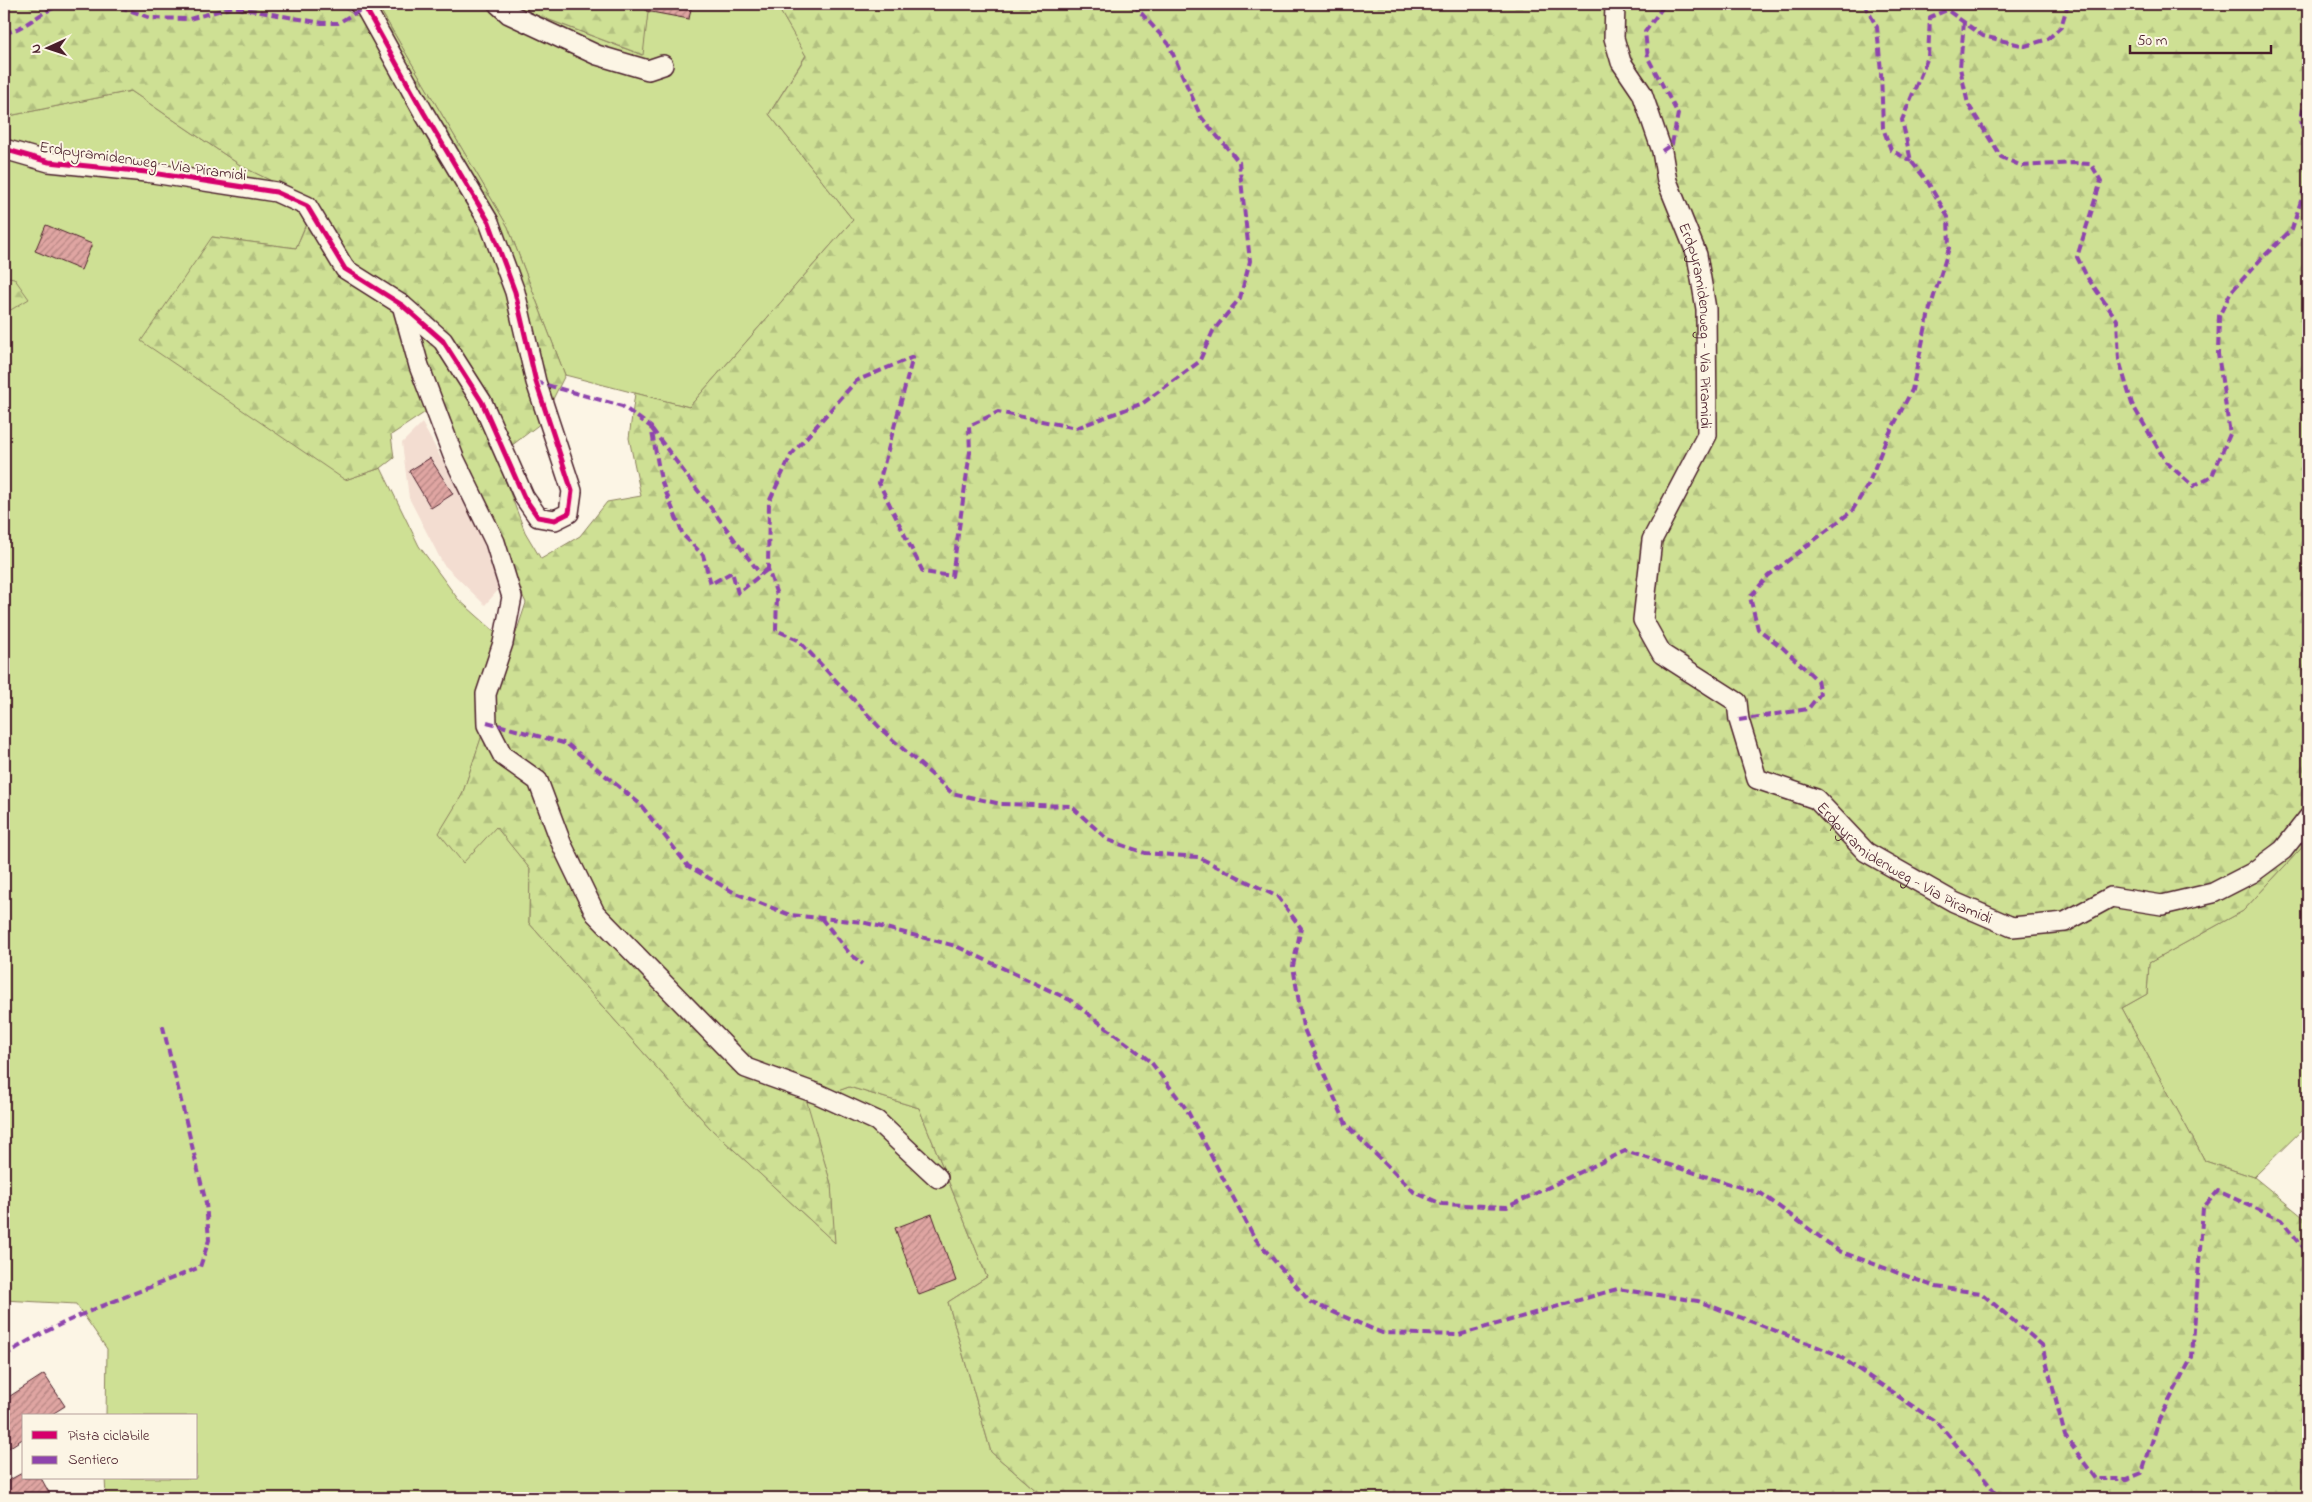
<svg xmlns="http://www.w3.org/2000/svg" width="2312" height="1502" font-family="'Indie Flower',sans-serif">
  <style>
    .built { fill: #f3ddd1 }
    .green { fill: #cee094; stroke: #8c8060 }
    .forest { fill: url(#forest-firs); stroke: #8c8060 }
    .building { fill: url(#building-hatch); stroke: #4a1f2b }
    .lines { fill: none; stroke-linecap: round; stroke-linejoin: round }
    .minor-casing { stroke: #4a1f2b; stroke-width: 22 }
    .minor { stroke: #fcf5e5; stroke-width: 19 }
    .quiet { stroke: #8e44ad; stroke-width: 4; stroke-dasharray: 8 4; stroke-linecap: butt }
    .cycleway-casing { stroke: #fcf5e5; stroke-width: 8 }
    .cycleway { stroke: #d6006c; stroke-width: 5 }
    .labels { text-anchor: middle; stroke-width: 4; stroke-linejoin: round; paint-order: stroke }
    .street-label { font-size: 16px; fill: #4a1f2b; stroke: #fcf5e5 }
  </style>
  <defs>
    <pattern id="forest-firs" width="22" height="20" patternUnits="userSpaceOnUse" patternTransform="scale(1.25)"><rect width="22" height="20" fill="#cee094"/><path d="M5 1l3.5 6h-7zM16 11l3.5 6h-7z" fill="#b2c080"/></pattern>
    <pattern id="building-hatch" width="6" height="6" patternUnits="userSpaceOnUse" patternTransform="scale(1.25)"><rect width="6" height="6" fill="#dfa5a2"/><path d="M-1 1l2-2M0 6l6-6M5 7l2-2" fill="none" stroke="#b78684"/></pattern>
  </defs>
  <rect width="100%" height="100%" fill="#fcf5e5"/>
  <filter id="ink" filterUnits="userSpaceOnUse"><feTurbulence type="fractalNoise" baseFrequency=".02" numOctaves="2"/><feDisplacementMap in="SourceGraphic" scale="10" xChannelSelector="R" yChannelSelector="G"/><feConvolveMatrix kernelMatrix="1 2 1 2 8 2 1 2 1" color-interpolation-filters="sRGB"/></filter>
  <g filter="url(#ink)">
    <path class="built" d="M422 423 475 520 500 588 485 605 443 564 409 498 402 443Z"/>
    <g class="green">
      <path d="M373 4H522L531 13 642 55 649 4H776L806 55 769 114 853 220 689 407 565 375 508 227 378 6Z"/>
      <path d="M131 91 243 167 315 202 296 248 212 237 345 480 381 468 419 546 458 599 512 647 462 795 440 833 496 826 530 869 529 923 710 1128 834 1242 831 1184 806 1102 849 1087 919 1108 987 1277 948 1302 991 1452 1045 1498H106L105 1478H196V1416H106L107 1349 76 1304 4 1300V117Z"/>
      <path d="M2308 841V1124L2254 1177 2205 1161 2122 1008 2147 994 2149 963 2243 911Z"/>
    </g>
    <g class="forest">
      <path d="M4 4H336L363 20 378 6 508 227 565 375 541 423 511 446 489 401 450 335 350 262 315 202 243 167 131 91 4 117Z"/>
      <path d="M522 4H649L643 55 531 13Z"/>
      <path d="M776 4H1549L1557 10 1574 4H2308V841L2243 911 2149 963 2147 994 2122 1008 2205 1161 2254 1177 2308 1221V1498H1045L991 1452 948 1302 987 1277 919 1108 849 1087 807 1102 831 1184 835 1243 710 1128 529 923 530 869 496 827 463 863 439 833 462 795 526 603 439 403 391 435 394 458 381 468 345 480 141 341 212 237 296 248 308 220 419 328 439 343 476 404 525 532 541 559 580 536 607 502 641 496 629 438 635 393 689 407 853 220 769 114 806 56Z"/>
      <path d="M4 276 14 278 29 299 4 314Z"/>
    </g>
    <g class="building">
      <path d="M647 4H692L689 19 646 11Z"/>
      <path d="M46 225 92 244 81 270 35 251Z"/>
      <path d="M430 458 453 494 431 508 409 471Z"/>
      <path d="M932 1214 956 1281 919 1295 895 1228Z"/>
      <path d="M44 1374 65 1406 49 1416H24V1438L4 1451V1400Z"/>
      <path d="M24 1472V1478H41L52 1498H4V1483Z"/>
    </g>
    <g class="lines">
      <g class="minor-casing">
        <g id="minor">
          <path d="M498 4 509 14 597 55 648 70 663 65"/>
          <path id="s1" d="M1615 4 1614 38 1621 62 1642 93 1662 151 1667 181 1697 255 1706 309 1707 435 1652 540 1643 620 1662 654 1737 702 1739 720 1757 779 1816 799 1866 852 1954 902 2012 927 2065 922 2111 897 2162 905 2213 893 2252 873 2283 850 2308 818"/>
          <path d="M4 149 49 162 146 172 276 192 307 206 345 269 402 305 443 341 482 402 524 497 538 517 555 520 569 513 572 491 536 382 515 292 489 222 424 113 365 7 359 4"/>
          <path d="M402 305 419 366 454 458 495 542 512 597 503 643 486 694 487 725 503 756 538 781 562 845 595 913 746 1068 818 1094 877 1121 938 1178"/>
        </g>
      </g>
      <use href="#minor" class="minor"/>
      <g class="quiet">
        <path d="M96 4 115 5 151 18 189 19 233 7 322 23H338L365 7"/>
        <path d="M1133 4 1168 43 1201 117 1239 162 1250 261 1240 298 1213 331 1199 362 1143 403 1076 428 998 412 969 426 970 452 952 576 923 572 879 483 913 357 856 381 791 455 769 502 768 569 777 595 776 630 798 640 882 730 952 793 1001 804 1071 806 1108 840 1145 853 1198 857 1278 897 1301 928 1293 966 1303 1027 1347 1126 1414 1192 1442 1204 1507 1207 1625 1151 1762 1194 1839 1251 1936 1287 1981 1293 2042 1345 2065 1436 2096 1479H2127L2142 1473 2159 1420 2192 1357 2203 1208 2218 1191 2281 1220 2308 1253"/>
        <path d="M1864 4 1877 27 1881 72 1883 128 1891 150 1911 161"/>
        <path d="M1964 22 1960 68 1968 104 2001 157 2022 166 2073 163 2091 164 2101 181 2077 257 2087 277 2117 320 2119 360 2132 404 2166 462 2193 486 2212 476 2230 434 2218 354 2219 316 2231 292 2261 259 2292 229 2308 179"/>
        <path d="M4 33C28 29 45 5 70 4"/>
        <path d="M2308 85 2301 119 2308 166"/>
        <path d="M1662 151 1672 144 1678 114 1648 58 1645 32 1665 4"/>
        <path d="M536 382 622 406 651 427 661 480 683 535 703 555 711 584 732 572 738 593 768 569"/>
        <path d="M652 429 761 575"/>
        <path d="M1739 720 1808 709 1820 694 1817 680 1783 648 1758 629 1750 597 1768 576 1852 511 1868 485 1885 442 1912 390 1929 312 1949 248 1948 217 1927 181 1911 161 1902 120 1928 57 1930 17 1947 10 1983 36 2025 46 2048 39 2061 27 2067 7 2071 4"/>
        <path d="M487 722 567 744 640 804 688 866 735 893 790 915 862 922 956 946 1070 1000 1151 1062 1187 1110 1254 1237 1310 1302 1382 1333 1459 1335 1617 1289 1698 1301 1836 1354 1939 1424 2000 1498"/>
        <path d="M821 918 849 953 863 964"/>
        <path d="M4 1356C64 1316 134 1295 200 1267L209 1240 206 1203 162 1023"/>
      </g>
      <g class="cycleway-casing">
        <path id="cycleway" d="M4 149 49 162 146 172 276 192 307 206 345 269 402 305 443 341 482 402 524 497 538 517 555 520 569 513 572 491 536 382 515 292 489 222 424 113 365 7 359 4"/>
      </g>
      <use href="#cycleway" class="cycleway"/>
    </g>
  </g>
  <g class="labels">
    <g class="street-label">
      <text transform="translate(143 160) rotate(8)" y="6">Erdpyramidenweg - Via Piramidi</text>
      <text dy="6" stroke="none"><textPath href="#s1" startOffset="338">Erdpyramidenweg - Via Piramidi</textPath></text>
      <text dy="6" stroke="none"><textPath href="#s1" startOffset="1029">Erdpyramidenweg - Via Piramidi</textPath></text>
    </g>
  </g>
  <rect width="2312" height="1502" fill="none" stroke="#fcf5e5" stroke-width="20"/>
  <rect x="10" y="10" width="2292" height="1482" fill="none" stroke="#4a1f2b" stroke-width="2" filter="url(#ink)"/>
  <rect x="22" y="1414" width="175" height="65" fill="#fcf5e5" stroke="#b59f9b"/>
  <rect x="32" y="1431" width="25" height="8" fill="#d6006c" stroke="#b59f9b"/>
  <text x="68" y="1440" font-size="15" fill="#4a1f2b">Pista ciclabile</text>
  <rect x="32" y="1456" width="25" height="8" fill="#8e44ad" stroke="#b59f9b"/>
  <text x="68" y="1464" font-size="15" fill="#4a1f2b">Sentiero</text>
  <g transform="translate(48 48) rotate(267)" stroke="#fcf5e5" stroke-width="4" paint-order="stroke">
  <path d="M0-4L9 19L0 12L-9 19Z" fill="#4a1f2b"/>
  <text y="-8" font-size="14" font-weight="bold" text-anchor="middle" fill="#4a1f2b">N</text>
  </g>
  <path d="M2130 45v8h141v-8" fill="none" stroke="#4a1f2b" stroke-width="2.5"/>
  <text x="2137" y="45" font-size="15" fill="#4a1f2b" stroke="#fcf5e5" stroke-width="4" paint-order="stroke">50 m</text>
</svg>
